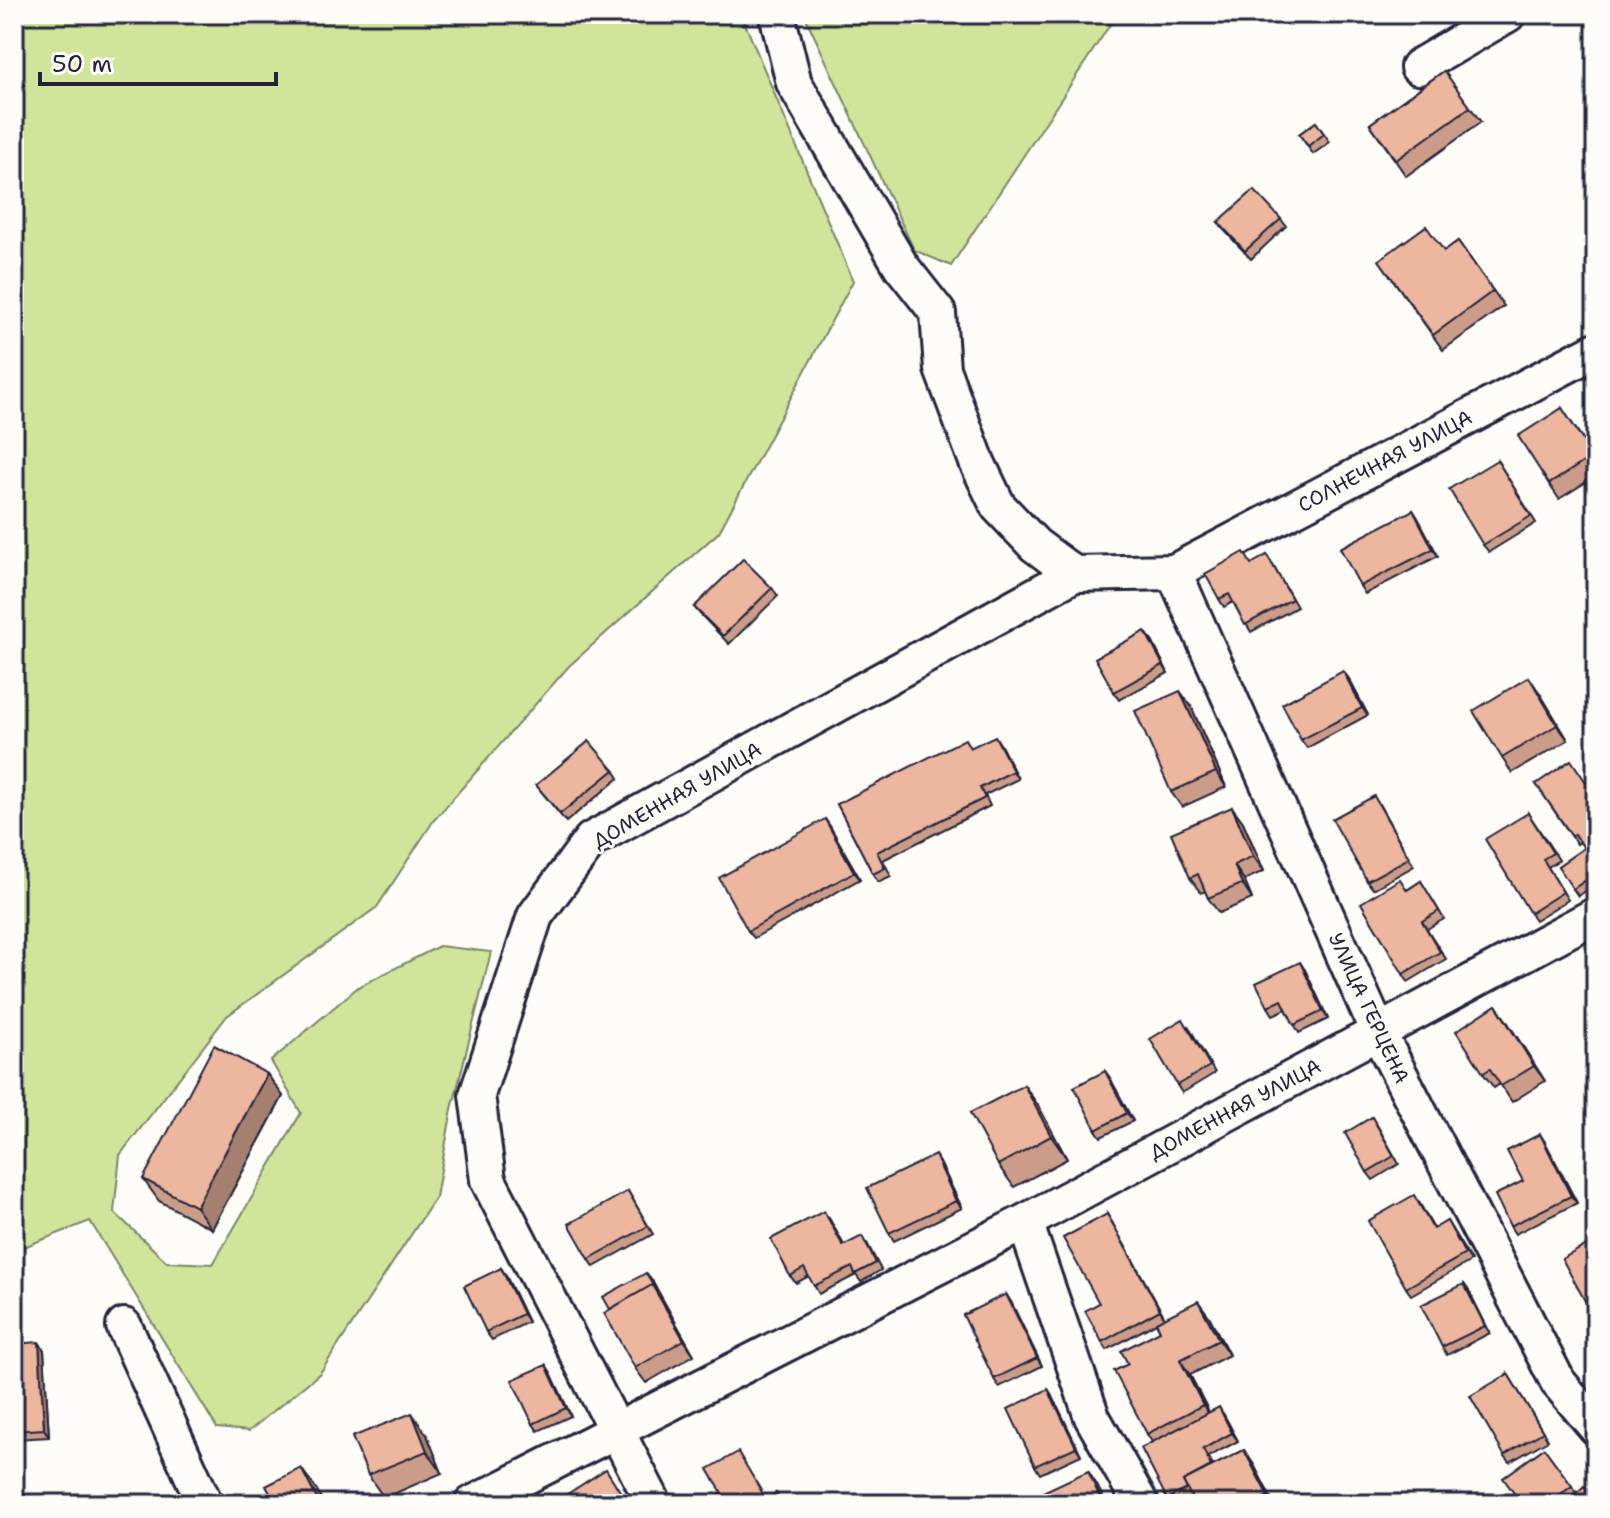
<svg xmlns="http://www.w3.org/2000/svg" width="1610" height="1518" font-family="'Shantell Sans',sans-serif">
  <style>
    .green { fill: #d0e59a; stroke: #79846a; stroke-width: 2 }
    .lines { fill: none; stroke-linecap: round; stroke-linejoin: round }
    .minor-casing { stroke: #22223b; stroke-width: 40 }
    .minor { stroke: #fdfcf7; stroke-width: 34 }
    .wall { fill: #cb9d89; stroke: #22223b; stroke-width: 2 }
    .shaded-wall { fill: #a57f6f; stroke: #22223b; stroke-width: 2 }
    .building { fill: #ecb69f; stroke: #22223b; stroke-width: 2 }
    .labels { text-anchor: middle; stroke-width: 6; stroke-linejoin: round; paint-order: stroke }
    .street-label { font-size: 20px; fill: #22223b; stroke: #fdfcf7 }
  </style>
  <rect width="100%" height="100%" fill="#fdfcf7"/>
  <filter id="ink" filterUnits="userSpaceOnUse"><feTurbulence type="fractalNoise" baseFrequency=".0125" numOctaves="2"/><feDisplacementMap in="SourceGraphic" scale="16" xChannelSelector="R" yChannelSelector="G"/><feConvolveMatrix kernelMatrix="1 2 1 2 8 2 1 2 1" color-interpolation-filters="sRGB"/></filter>
  <g filter="url(#ink)">
    <g class="green">
      <path d="M14 14H741L853 281 719 532 569 666 434 820 377 907 227 1016 120 1155 114 1212 167 1262 213 1264 301 1113 271 1061 358 987 439 946 491 952 452 1109 436 1197 320 1373 249 1431 217 1428 90 1221 21 1248 14 1257Z"/>
      <path d="M804 14H1117L951 266 914 250Z"/>
    </g>
    <g class="lines">
      <g class="minor-casing">
        <g id="minor">
          <path d="M777 14 794 83 901 266 938 313 942 369 977 462 998 506 1035 545 1074 574"/>
          <path d="M1418 67 1508 14"/>
          <path d="M1174 572 1378 1032 1558 1382 1596 1427"/>
          <path d="M1025 1222 1092 1417 1141 1504"/>
          <path d="M124 1326 205 1504"/>
          <path d="M472 1504 1025 1222 1596 915"/>
          <path d="M654 1504 488 1180 477 1095 535 916 591 840 1074 574 1174 572 1596 350"/>
        </g>
      </g>
      <use href="#minor" class="minor"/>
    </g>
    <g class="wall">
      <path d="M1444 71 1481 122 1406 176 1370 124Z"/>
      <path d="M1316 122 1330 142 1313 154 1299 134Z"/>
      <path d="M1281 219 1286 226 1251 259 1224 230 1218 222Z"/>
      <path d="M1458 241 1504 306 1443 350 1379 260 1444 251Z"/>
      <path d="M1562 408 1596 459V476L1559 499 1549 484Z"/>
      <path d="M1497 460 1536 523 1489 552 1483 545Z"/>
      <path d="M1413 510 1418 518 1438 556 1365 594 1360 586Z"/>
      <path d="M1267 555 1297 607 1251 632 1233 602 1224 607 1219 599 1252 564Z"/>
      <path d="M772 588 778 596 729 644 700 614 694 607Z"/>
      <path d="M1151 639 1168 673 1119 700 1114 692Z"/>
      <path d="M1343 671 1349 679 1368 715 1307 748 1301 740Z"/>
      <path d="M1539 692 1568 740 1512 773 1502 758Z"/>
      <path d="M1191 706 1226 787 1182 807 1171 792Z"/>
      <path d="M1000 744 1018 779 985 795 990 806 883 860 891 876 878 882 873 874 837 804 971 748Z"/>
      <path d="M614 770 619 778 566 822 536 785Z"/>
      <path d="M1536 784 1596 797V884L1578 896 1558 866 1584 848 1580 842 1577 844Z"/>
      <path d="M1379 804 1414 866 1373 889 1367 881Z"/>
      <path d="M1232 807 1243 822 1264 871 1244 880 1252 899 1219 913 1208 898 1205 891 1201 893 1190 878Z"/>
      <path d="M1528 813 1559 860 1548 867 1568 900 1535 920 1530 913Z"/>
      <path d="M825 819 860 879 754 938 748 931Z"/>
      <path d="M1421 881 1444 919 1427 929 1446 959 1408 982 1403 974 1407 890Z"/>
      <path d="M1305 970 1328 1019 1299 1033 1286 1009 1273 1015 1268 1007Z"/>
      <path d="M1506 1020 1545 1081 1512 1102 1500 1084 1494 1088 1483 1073Z"/>
      <path d="M1189 1027 1215 1073 1182 1093 1177 1085Z"/>
      <path d="M1105 1071 1110 1078 1133 1121 1101 1137 1096 1130Z"/>
      <path d="M267 1074 283 1096 212 1229 159 1201 143 1179Z"/>
      <path d="M1024 1085 1039 1107 1067 1159 1014 1187 998 1165Z"/>
      <path d="M1377 1125 1399 1164 1373 1180 1367 1172Z"/>
      <path d="M1545 1142 1577 1203 1515 1234 1510 1226 1523 1181Z"/>
      <path d="M940 1163 962 1208 894 1241 889 1233Z"/>
      <path d="M628 1191 653 1234 594 1267 589 1259Z"/>
      <path d="M1419 1202 1434 1229 1447 1221 1471 1261 1411 1295 1406 1288Z"/>
      <path d="M1107 1214 1165 1318 1209 1316 1229 1355 1190 1375 1209 1412 1224 1415 1238 1441 1208 1457 1213 1466 1244 1450 1254 1465 1274 1504H1195L1192 1497 1178 1504H1171L1167 1499 1152 1442 1147 1434 1128 1364 1160 1331 1156 1323 1107 1350 1102 1342 1099 1303Z"/>
      <path d="M829 1218 844 1245 867 1243 881 1270 861 1282 856 1275 819 1294 809 1276 796 1283 790 1276Z"/>
      <path d="M1596 1241V1317L1590 1310Z"/>
      <path d="M501 1268 506 1276 528 1322 492 1340 486 1332Z"/>
      <path d="M646 1273 694 1355 646 1383 635 1368 610 1309Z"/>
      <path d="M1464 1284 1469 1291 1490 1333 1447 1355 1442 1347Z"/>
      <path d="M1006 1294 1011 1302 1042 1366 999 1387 994 1379Z"/>
      <path d="M14 1344 44 1350 49 1437 14 1439Z"/>
      <path d="M546 1365 551 1373 571 1416 538 1431 533 1424Z"/>
      <path d="M1508 1374 1548 1440 1510 1462 1504 1455Z"/>
      <path d="M1048 1389 1053 1397 1081 1455 1040 1474 1035 1466Z"/>
      <path d="M427 1435 442 1473 384 1498 368 1475Z"/>
      <path d="M1544 1448 1577 1493 1563 1504H1522Z"/>
    </g>
    <g class="shaded-wall">
      <path d="M1413 510 1418 518 1438 556 1433 549Z"/>
      <path d="M1145 631 1151 639 1168 673 1163 665Z"/>
      <path d="M1343 671 1349 679 1368 715 1362 708Z"/>
      <path d="M1529 677 1539 692 1568 740 1557 725Z"/>
      <path d="M1180 691 1191 706 1226 787 1216 772Z"/>
      <path d="M995 736 1000 744 1018 779 1013 771Z"/>
      <path d="M1232 807 1243 822 1264 871 1253 856Z"/>
      <path d="M825 819 830 826 860 879 854 872Z"/>
      <path d="M1234 865 1244 880 1252 899 1242 884Z"/>
      <path d="M1300 962 1305 970 1328 1019 1323 1011Z"/>
      <path d="M1496 1005 1506 1020 1545 1081 1534 1066Z"/>
      <path d="M1105 1071 1110 1078 1133 1121 1127 1113Z"/>
      <path d="M267 1074 283 1096 212 1229 196 1207Z"/>
      <path d="M1024 1085 1039 1107 1067 1159 1051 1136Z"/>
      <path d="M1540 1134 1545 1142 1577 1203 1571 1196Z"/>
      <path d="M935 1155 940 1163 962 1208 956 1201Z"/>
      <path d="M1107 1214 1112 1222 1165 1318 1160 1310Z"/>
      <path d="M501 1268 506 1276 528 1322 523 1314Z"/>
      <path d="M646 1273 652 1280 694 1355 684 1340 652 1285Z"/>
      <path d="M1464 1284 1469 1291 1490 1333 1485 1326Z"/>
      <path d="M1006 1294 1011 1302 1042 1366 1037 1358Z"/>
      <path d="M1198 1301 1209 1316 1229 1355 1219 1340Z"/>
      <path d="M39 1342 44 1350 49 1437 44 1429Z"/>
      <path d="M1180 1360 1190 1375 1213 1420 1203 1405Z"/>
      <path d="M546 1365 551 1373 571 1416 566 1408Z"/>
      <path d="M1048 1389 1053 1397 1081 1455 1076 1447Z"/>
      <path d="M1219 1407 1224 1415 1238 1441 1232 1433Z"/>
      <path d="M412 1413 427 1435 442 1473 427 1451Z"/>
      <path d="M1244 1450 1254 1465 1274 1504H1273L1268 1496Z"/>
      <path d="M301 1468 317 1490 324 1504 319 1503Z"/>
      <path d="M1088 1471 1098 1487 1106 1504H1103Z"/>
    </g>
    <g class="building">
      <path d="M1444 71 1470 107 1396 160 1370 124Z"/>
      <path d="M1316 122 1324 134 1308 146 1299 134Z"/>
      <path d="M1254 190 1281 219 1245 251 1218 222Z"/>
      <path d="M1426 226 1444 251 1458 241 1493 291 1433 335 1379 260Z"/>
      <path d="M1562 408 1593 456 1549 484 1518 436Z"/>
      <path d="M1497 460 1531 516 1483 545 1449 489Z"/>
      <path d="M1413 510 1433 549 1360 586 1340 548Z"/>
      <path d="M1244 552 1251 564 1267 555 1292 599 1245 625 1229 594 1219 599 1205 574Z"/>
      <path d="M743 559 772 588 723 636 694 607Z"/>
      <path d="M1145 631 1163 665 1114 692 1095 658Z"/>
      <path d="M1343 671 1362 708 1301 740 1282 704Z"/>
      <path d="M1529 677 1557 725 1502 758 1473 711Z"/>
      <path d="M1180 691 1216 772 1171 792 1135 711Z"/>
      <path d="M995 736 1013 771 980 788 985 798 877 852 885 868 873 874 837 804 965 739 970 748Z"/>
      <path d="M589 741 614 770 560 814 536 785Z"/>
      <path d="M1571 760 1596 797V873L1573 889 1558 866 1584 848 1575 834 1572 836 1536 784Z"/>
      <path d="M1374 796 1409 858 1367 881 1332 819Z"/>
      <path d="M1232 807 1253 856 1234 865 1242 884 1208 898 1198 874 1190 878 1171 833Z"/>
      <path d="M1528 813 1553 853 1543 859 1563 892 1530 913 1485 839Z"/>
      <path d="M825 819 854 872 748 931 719 878Z"/>
      <path d="M1400 879 1407 890 1421 881 1439 911 1422 921 1440 952 1403 974 1361 903Z"/>
      <path d="M1300 962 1323 1011 1294 1025 1282 1000 1268 1007 1256 983Z"/>
      <path d="M1496 1005 1534 1066 1501 1086 1490 1069 1483 1073 1456 1031Z"/>
      <path d="M1183 1019 1210 1066 1177 1085 1150 1039Z"/>
      <path d="M214 1045 267 1074 196 1207 143 1179Z"/>
      <path d="M1105 1071 1127 1113 1096 1130 1074 1087Z"/>
      <path d="M1024 1085 1051 1136 998 1165 970 1113Z"/>
      <path d="M1372 1117 1394 1156 1367 1172 1345 1133Z"/>
      <path d="M1540 1134 1571 1196 1510 1226 1495 1195 1523 1181 1507 1151Z"/>
      <path d="M935 1155 956 1201 889 1233 867 1188Z"/>
      <path d="M628 1191 648 1226 589 1259 569 1224Z"/>
      <path d="M1414 1195 1433 1229 1447 1221 1465 1254 1406 1288 1368 1221Z"/>
      <path d="M824 1211 843 1246 862 1236 876 1263 855 1274 852 1267 814 1286 804 1268 790 1276 771 1239Z"/>
      <path d="M1107 1214 1160 1310 1102 1342 1085 1311 1099 1303 1063 1238Z"/>
      <path d="M1596 1240V1306L1590 1310 1562 1259Z"/>
      <path d="M501 1268 523 1314 486 1332 464 1286Z"/>
      <path d="M646 1273 657 1293 652 1285 610 1309 603 1297Z"/>
      <path d="M1464 1284 1485 1326 1442 1347 1421 1305Z"/>
      <path d="M652 1285 684 1340 635 1368 604 1313Z"/>
      <path d="M1006 1294 1037 1358 994 1379 963 1315Z"/>
      <path d="M1198 1301 1219 1340 1180 1360 1203 1405 1147 1434 1114 1371 1128 1364 1121 1351 1160 1331 1156 1322Z"/>
      <path d="M39 1342 44 1429 14 1431V1344Z"/>
      <path d="M546 1365 566 1408 533 1424 512 1380Z"/>
      <path d="M1508 1374 1543 1432 1504 1455 1470 1396Z"/>
      <path d="M1048 1389 1076 1447 1035 1466 1008 1409Z"/>
      <path d="M1219 1407 1232 1433 1203 1449 1211 1466 1183 1481 1187 1489 1167 1499 1141 1448Z"/>
      <path d="M412 1413 427 1451 368 1475 352 1437Z"/>
      <path d="M1544 1448 1572 1486 1547 1504H1522L1503 1478Z"/>
      <path d="M1244 1450 1268 1496 1252 1504H1195L1183 1481Z"/>
      <path d="M738 1452 766 1499 758 1504H704L722 1493 708 1469Z"/>
      <path d="M301 1468 319 1503 317 1504H276L266 1486Z"/>
      <path d="M606 1469 628 1504H572L566 1495Z"/>
      <path d="M1088 1471 1103 1504H1049L1043 1492Z"/>
      <path d="M1584 1486 1596 1499V1504H1565Z"/>
      <path d="M776 1493 782 1504H758Z"/>
    </g>
  </g>
  <g class="labels">
    <g class="street-label">
      <text transform="translate(1385 461) rotate(-28)" y="7">СОЛНЕЧНАЯ УЛИЦА</text>
      <text transform="translate(677 795) rotate(-30)" y="7">ДОМЕННАЯ УЛИЦА</text>
      <text transform="translate(1369 1008) rotate(65)" y="7">УЛИЦА ГЕРЦЕНА</text>
      <text transform="translate(1235 1109) rotate(-28)" y="7">ДОМЕННАЯ УЛИЦА</text>
    </g>
  </g>
  <rect width="1610" height="1518" fill="none" stroke="#fdfcf7" stroke-width="48"/>
  <rect x="24" y="24" width="1562" height="1470" fill="none" stroke="#22223b" stroke-width="3" filter="url(#ink)"/>
  <path d="M40 72v12h236v-12" fill="none" stroke="#22223b" stroke-width="4"/>
  <text x="52" y="72" font-size="24" fill="#22223b" stroke="#fdfcf7" stroke-width="6" paint-order="stroke">50 m</text>
</svg>
